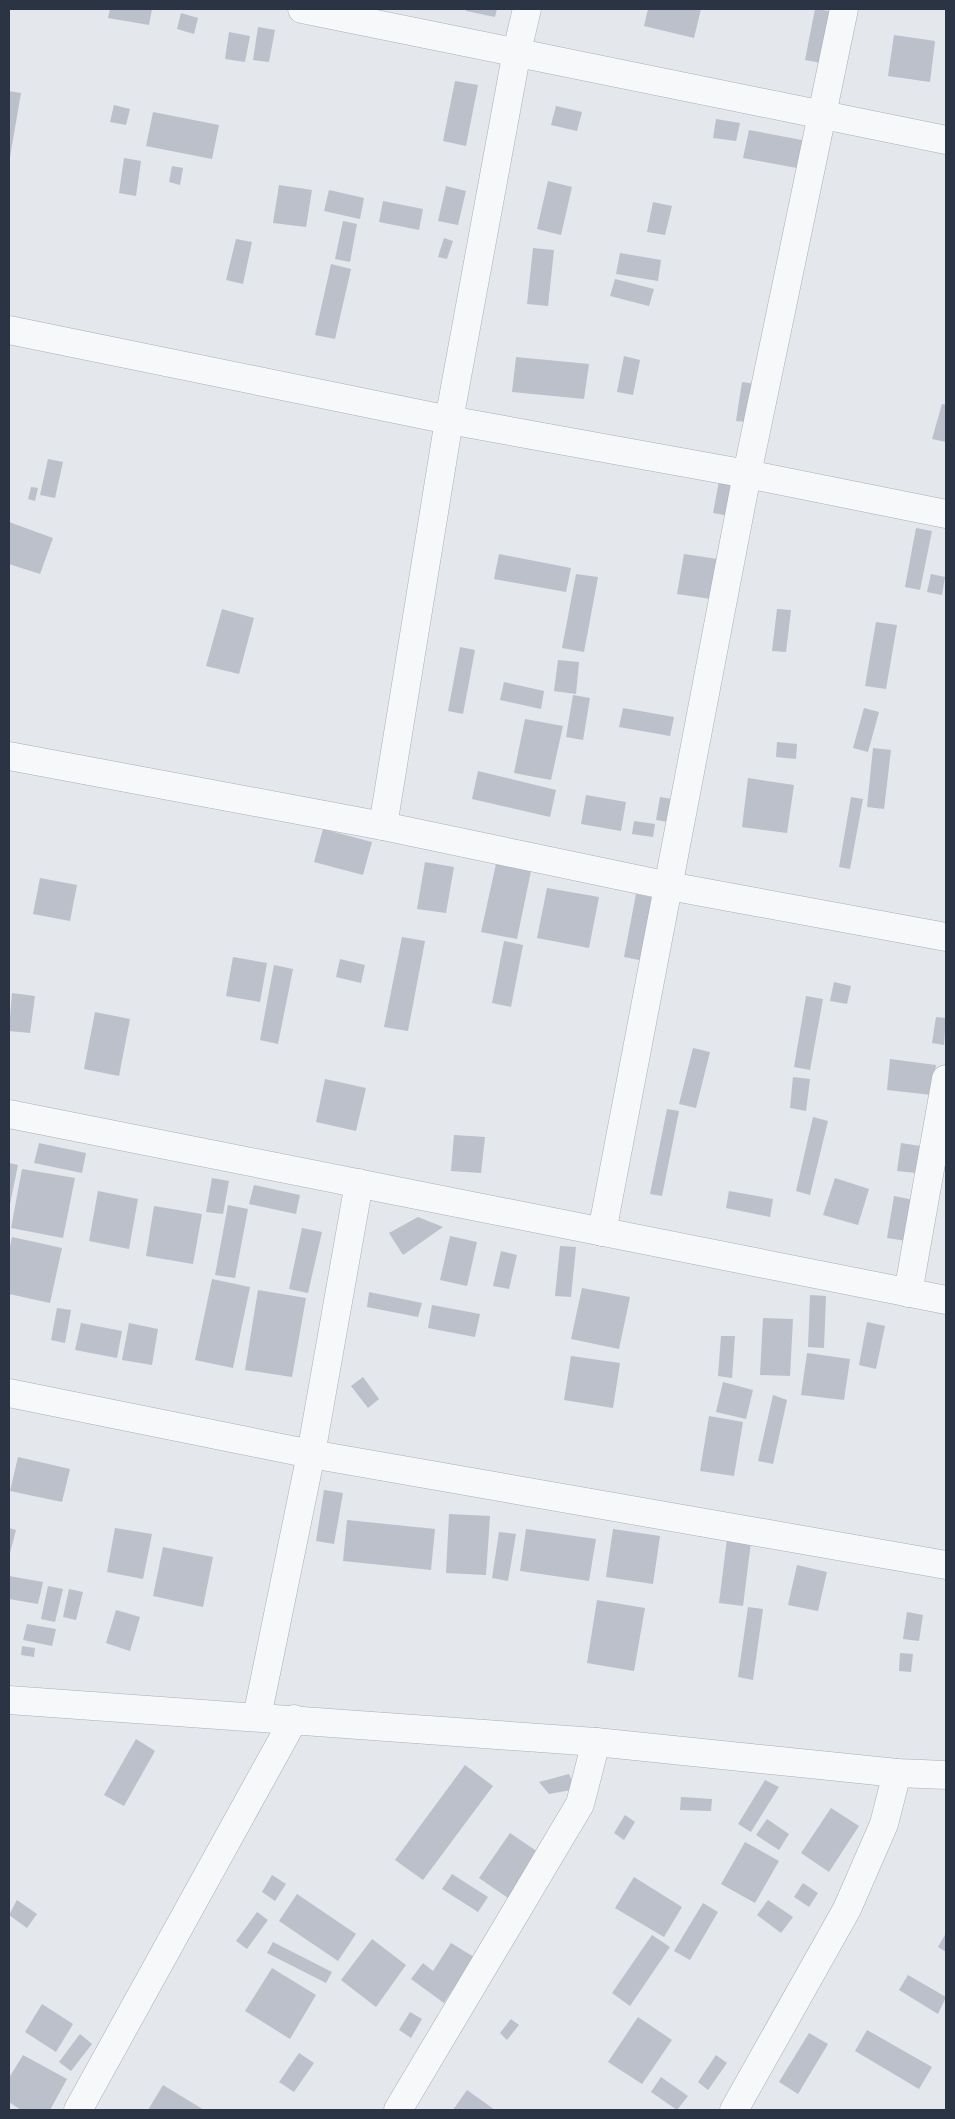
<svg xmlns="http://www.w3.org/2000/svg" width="955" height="2119" font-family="Overpass,sans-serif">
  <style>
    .building { fill: #bbc0ca }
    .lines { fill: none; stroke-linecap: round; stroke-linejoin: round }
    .minor-casing { stroke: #a9aeb7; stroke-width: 29 }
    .minor { stroke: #f7f8fa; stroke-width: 28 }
  </style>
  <rect width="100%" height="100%" fill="#e4e7ec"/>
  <g class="building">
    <path d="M110 9H152L149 25 108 18Z"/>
    <path d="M466 9H497L495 17 466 11Z"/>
    <path d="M648 9H701L694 38 644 26Z"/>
    <path d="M815 9 836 12 826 64 805 60Z"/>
    <path d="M181 13 198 18 194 34 177 29Z"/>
    <path d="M258 27 275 30 269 62 253 60Z"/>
    <path d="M229 32 250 36 245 62 225 59Z"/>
    <path d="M894 35 935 41 930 82 888 76Z"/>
    <path d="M455 81 478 85 466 146 443 141Z"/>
    <path d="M9 91 21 93 10 157H9Z"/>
    <path d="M114 105 130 109 126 125 110 122Z"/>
    <path d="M556 106 582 112 577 131 551 125Z"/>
    <path d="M153 112 219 125 212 159 146 146Z"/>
    <path d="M716 119 740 123 736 141 713 138Z"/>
    <path d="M749 130 807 141 802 169 743 158Z"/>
    <path d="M124 158 141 161 136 196 119 193Z"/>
    <path d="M172 166 183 168 180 185 169 182Z"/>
    <path d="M548 181 572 187 561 235 537 229Z"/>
    <path d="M279 185 312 190 306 227 273 223Z"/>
    <path d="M446 186 466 191 458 225 438 221Z"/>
    <path d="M329 190 364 198 360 219 324 211Z"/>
    <path d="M383 201 423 209 419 230 379 222Z"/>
    <path d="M653 202 672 206 665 235 647 232Z"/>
    <path d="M343 221 357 224 350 262 335 259Z"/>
    <path d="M444 238 453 241 447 259 438 257Z"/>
    <path d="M236 239 252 242 243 284 226 280Z"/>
    <path d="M533 248 554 250 548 306 527 304Z"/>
    <path d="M620 253 661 260 658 281 616 274Z"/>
    <path d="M331 264 351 269 335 339 315 335Z"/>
    <path d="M615 279 654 289 649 306 610 296Z"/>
    <path d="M624 356 640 360 633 395 617 392Z"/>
    <path d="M516 357 589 364 584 399 512 392Z"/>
    <path d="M742 382 763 385 757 423 736 421Z"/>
    <path d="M942 404 946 405V442L932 439Z"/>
    <path d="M48 459 63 462 55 498 40 495Z"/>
    <path d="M719 481 741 485 735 517 713 513Z"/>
    <path d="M31 487 38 488 35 501 28 499Z"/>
    <path d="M9 522 53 538 40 574 9 564Z"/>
    <path d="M916 528 932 531 920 590 905 587Z"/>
    <path d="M499 554 571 568 566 592 494 579Z"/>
    <path d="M684 554 724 560 718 600 677 594Z"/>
    <path d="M576 574 598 577 584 652 562 648Z"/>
    <path d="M931 574 945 577 942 595 927 592Z"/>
    <path d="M222 609 254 618 239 674 206 666Z"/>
    <path d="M777 609 791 610 786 652 772 651Z"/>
    <path d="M876 622 897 625 886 689 865 686Z"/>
    <path d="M460 647 475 650 463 714 448 711Z"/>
    <path d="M558 660 579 662 576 694 554 691Z"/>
    <path d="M504 682 544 691 541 709 500 700Z"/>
    <path d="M573 695 590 698 583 740 566 737Z"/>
    <path d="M623 708 674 717 670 736 619 727Z"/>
    <path d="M864 708 879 712 868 752 853 748Z"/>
    <path d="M525 719 563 726 551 780 514 773Z"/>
    <path d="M777 742 797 744 796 759 776 757Z"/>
    <path d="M873 748 891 750 884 809 867 807Z"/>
    <path d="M478 771 556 790 550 817 472 799Z"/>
    <path d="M748 778 794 785 787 833 742 827Z"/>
    <path d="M586 795 626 802 621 831 581 824Z"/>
    <path d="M660 797 678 800 674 823 656 820Z"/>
    <path d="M851 797 863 799 850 869 839 867Z"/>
    <path d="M634 821 655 824 653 837 632 834Z"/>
    <path d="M323 829 372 842 363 875 314 862Z"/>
    <path d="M425 862 454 867 446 913 417 909Z"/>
    <path d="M496 864 531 871 517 939 481 932Z"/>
    <path d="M40 878 77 885 70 921 33 914Z"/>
    <path d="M547 888 599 897 589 948 537 938Z"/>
    <path d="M636 894 661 899 649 962 624 957Z"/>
    <path d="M402 937 425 941 408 1031 384 1027Z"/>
    <path d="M504 941 523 945 511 1007 492 1003Z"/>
    <path d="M233 957 267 963 260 1002 226 996Z"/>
    <path d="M340 959 365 965 361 983 336 977Z"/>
    <path d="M274 965 293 969 278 1044 260 1040Z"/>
    <path d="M834 982 851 986 847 1004 830 1001Z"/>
    <path d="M12 993 35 996 30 1033 9 1031Z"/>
    <path d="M806 996 823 999 810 1070 794 1067Z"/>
    <path d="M95 1012 130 1019 119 1076 84 1069Z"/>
    <path d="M936 1017 946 1018 944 1045 932 1043Z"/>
    <path d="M693 1048 710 1052 696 1108 679 1104Z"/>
    <path d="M890 1059 936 1065 932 1095 887 1090Z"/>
    <path d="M793 1077 810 1079 806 1111 790 1108Z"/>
    <path d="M325 1079 366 1088 356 1131 316 1122Z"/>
    <path d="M667 1109 679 1111 662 1196 650 1194Z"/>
    <path d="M813 1117 828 1121 810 1195 796 1191Z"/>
    <path d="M454 1135 485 1137 481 1173 451 1171Z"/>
    <path d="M39 1143 86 1153 82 1173 34 1163Z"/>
    <path d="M901 1143 920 1146 916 1173 897 1171Z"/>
    <path d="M9 1163 18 1165 10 1204H9Z"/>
    <path d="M22 1169 75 1178 63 1238 11 1228Z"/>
    <path d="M212 1178 229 1181 223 1214 206 1212Z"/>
    <path d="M835 1178 869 1189 858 1225 823 1215Z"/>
    <path d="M254 1185 300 1195 296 1214 249 1204Z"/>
    <path d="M98 1191 138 1199 129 1249 89 1241Z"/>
    <path d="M729 1191 773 1199 770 1217 726 1208Z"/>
    <path d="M894 1196 914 1200 907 1241 887 1238Z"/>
    <path d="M228 1205 248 1209 235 1278 215 1275Z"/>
    <path d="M154 1206 202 1214 193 1264 146 1256Z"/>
    <path d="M418 1217 443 1227 403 1255 389 1233Z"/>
    <path d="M302 1228 322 1232 308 1293 289 1289Z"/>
    <path d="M450 1236 477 1242 467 1286 440 1280Z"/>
    <path d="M12 1237 62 1248 50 1303 9 1294V1251Z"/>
    <path d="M560 1246 576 1247 571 1297 555 1296Z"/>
    <path d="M501 1251 517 1255 509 1289 493 1286Z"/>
    <path d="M212 1279 250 1287 233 1368 195 1360Z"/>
    <path d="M582 1288 630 1297 619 1349 571 1339Z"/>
    <path d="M258 1290 306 1298 292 1377 245 1370Z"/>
    <path d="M369 1292 422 1303 418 1317 367 1307Z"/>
    <path d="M810 1295 826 1296 824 1348 808 1347Z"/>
    <path d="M432 1305 480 1314 475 1337 428 1328Z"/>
    <path d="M57 1308 71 1310 65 1343 51 1340Z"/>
    <path d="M763 1318 793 1319 790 1376 760 1375Z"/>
    <path d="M867 1322 885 1326 876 1369 859 1365Z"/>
    <path d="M81 1323 122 1331 117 1358 75 1350Z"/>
    <path d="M129 1323 158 1329 152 1365 122 1360Z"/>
    <path d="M721 1336H735L732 1378 718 1376Z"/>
    <path d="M807 1353 850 1359 844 1400 801 1395Z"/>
    <path d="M571 1356 620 1363 613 1408 564 1400Z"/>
    <path d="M363 1377 379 1399 368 1408 351 1386Z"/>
    <path d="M723 1382 753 1390 746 1419 716 1412Z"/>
    <path d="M773 1395 787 1400 773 1464 758 1461Z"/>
    <path d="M709 1416 743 1422 734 1476 700 1471Z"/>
    <path d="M18 1457 70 1469 62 1502 10 1491Z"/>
    <path d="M324 1490 343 1493 334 1544 316 1541Z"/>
    <path d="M449 1514 490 1516 486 1575 446 1573Z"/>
    <path d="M347 1520 435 1529 431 1570 343 1561Z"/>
    <path d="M9 1528 16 1530 9 1557Z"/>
    <path d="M115 1528 152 1534 143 1579 107 1572Z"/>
    <path d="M526 1529 596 1539 589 1581 520 1571Z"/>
    <path d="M613 1529 660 1536 653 1584 606 1577Z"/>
    <path d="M499 1532 516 1534 508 1581 492 1578Z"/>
    <path d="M727 1539 751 1542 743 1606 719 1603Z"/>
    <path d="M163 1547 213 1557 203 1607 153 1596Z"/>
    <path d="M797 1565 827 1572 818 1611 788 1605Z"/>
    <path d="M9 1576 43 1582 38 1604 9 1599Z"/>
    <path d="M48 1586 63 1589 55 1622 41 1619Z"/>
    <path d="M69 1589 83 1592 76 1620 63 1617Z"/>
    <path d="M597 1600 645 1608 634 1671 587 1663Z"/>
    <path d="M748 1607 763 1609 753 1680 738 1677Z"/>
    <path d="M116 1610 140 1617 130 1651 106 1643Z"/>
    <path d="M907 1612 923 1615 919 1641 903 1639Z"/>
    <path d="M27 1624 56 1629 52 1646 23 1640Z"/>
    <path d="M22 1646 35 1648 34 1657 21 1655Z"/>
    <path d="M900 1653 913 1654 911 1672 899 1671Z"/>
    <path d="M136 1739 155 1751 124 1806 104 1795Z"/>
    <path d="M465 1765 493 1786 423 1880 395 1860Z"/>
    <path d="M569 1774 576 1789 549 1794 539 1782Z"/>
    <path d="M765 1780 779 1787 751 1832 738 1824Z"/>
    <path d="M681 1797 712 1799 711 1811 680 1810Z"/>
    <path d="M831 1808 859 1826 829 1872 801 1853Z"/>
    <path d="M625 1815 635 1822 624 1840 614 1833Z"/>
    <path d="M767 1819 789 1834 779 1850 756 1835Z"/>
    <path d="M510 1833 538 1852 508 1898 479 1878Z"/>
    <path d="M745 1842 779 1861 755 1903 721 1884Z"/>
    <path d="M452 1874 488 1897 478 1912 442 1889Z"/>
    <path d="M272 1875 286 1884 275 1901 262 1892Z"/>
    <path d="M634 1877 682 1907 664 1937 615 1908Z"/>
    <path d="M803 1883 818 1893 809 1907 794 1897Z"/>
    <path d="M297 1894 356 1934 338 1961 279 1921Z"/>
    <path d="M17 1900 37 1914 27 1928 9 1915Z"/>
    <path d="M768 1900 793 1917 781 1933 757 1915Z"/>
    <path d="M703 1903 718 1912 690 1960 674 1951Z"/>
    <path d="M257 1912 268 1920 247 1949 236 1941Z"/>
    <path d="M946 1933V1952L938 1947Z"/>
    <path d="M652 1935 670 1947 630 2006 612 1993Z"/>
    <path d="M372 1939 406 1965 376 2007 341 1980Z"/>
    <path d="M273 1942 332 1972 326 1983 267 1953Z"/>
    <path d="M451 1943 474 1957 444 2003 411 1979 423 1963 433 1971Z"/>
    <path d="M272 1968 316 1995 290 2039 245 2011Z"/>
    <path d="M908 1975 946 1997 938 2014 899 1990Z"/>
    <path d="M42 2004 73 2024 56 2052 25 2032Z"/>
    <path d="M410 2012 422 2019 411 2038 399 2030Z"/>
    <path d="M638 2017 672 2040 642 2084 608 2062Z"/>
    <path d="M511 2019 519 2025 507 2040 500 2033Z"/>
    <path d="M867 2030 932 2067 919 2089 855 2051Z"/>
    <path d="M809 2033 828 2044 798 2094 779 2082Z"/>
    <path d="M80 2034 92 2044 71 2071 59 2062Z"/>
    <path d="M299 2053 314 2063 294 2092 279 2082Z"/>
    <path d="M23 2055 67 2079 50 2110H21L9 2102V2078Z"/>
    <path d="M716 2055 727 2063 708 2090 698 2082Z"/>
    <path d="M661 2077 688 2096 677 2110 651 2092Z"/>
    <path d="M163 2085 204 2110H148Z"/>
    <path d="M467 2090 495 2110H453Z"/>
  </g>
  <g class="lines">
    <g class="minor-casing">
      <g id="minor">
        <path d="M302 9 946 140"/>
        <path d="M9 330 449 420 747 474 946 514"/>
        <path d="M9 756 383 826 669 886 946 937"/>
        <path d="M383 826 449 420 517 51 527 9"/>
        <path d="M9 1114 946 1300"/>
        <path d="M602 1232 747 474 844 9"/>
        <path d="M908 1293 946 1079"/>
        <path d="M9 1393 311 1454 946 1565"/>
        <path d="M9 1700 596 1742 897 1773 946 1775"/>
        <path d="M257 1717 311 1454 359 1183"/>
        <path d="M78 2110 294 1719"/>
        <path d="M398 2110 580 1804 596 1742"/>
        <path d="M734 2110 847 1909 884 1824 897 1773"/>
      </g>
    </g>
    <use href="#minor" class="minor"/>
  </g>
  <rect width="955" height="2119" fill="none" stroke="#2b3445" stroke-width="20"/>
</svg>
